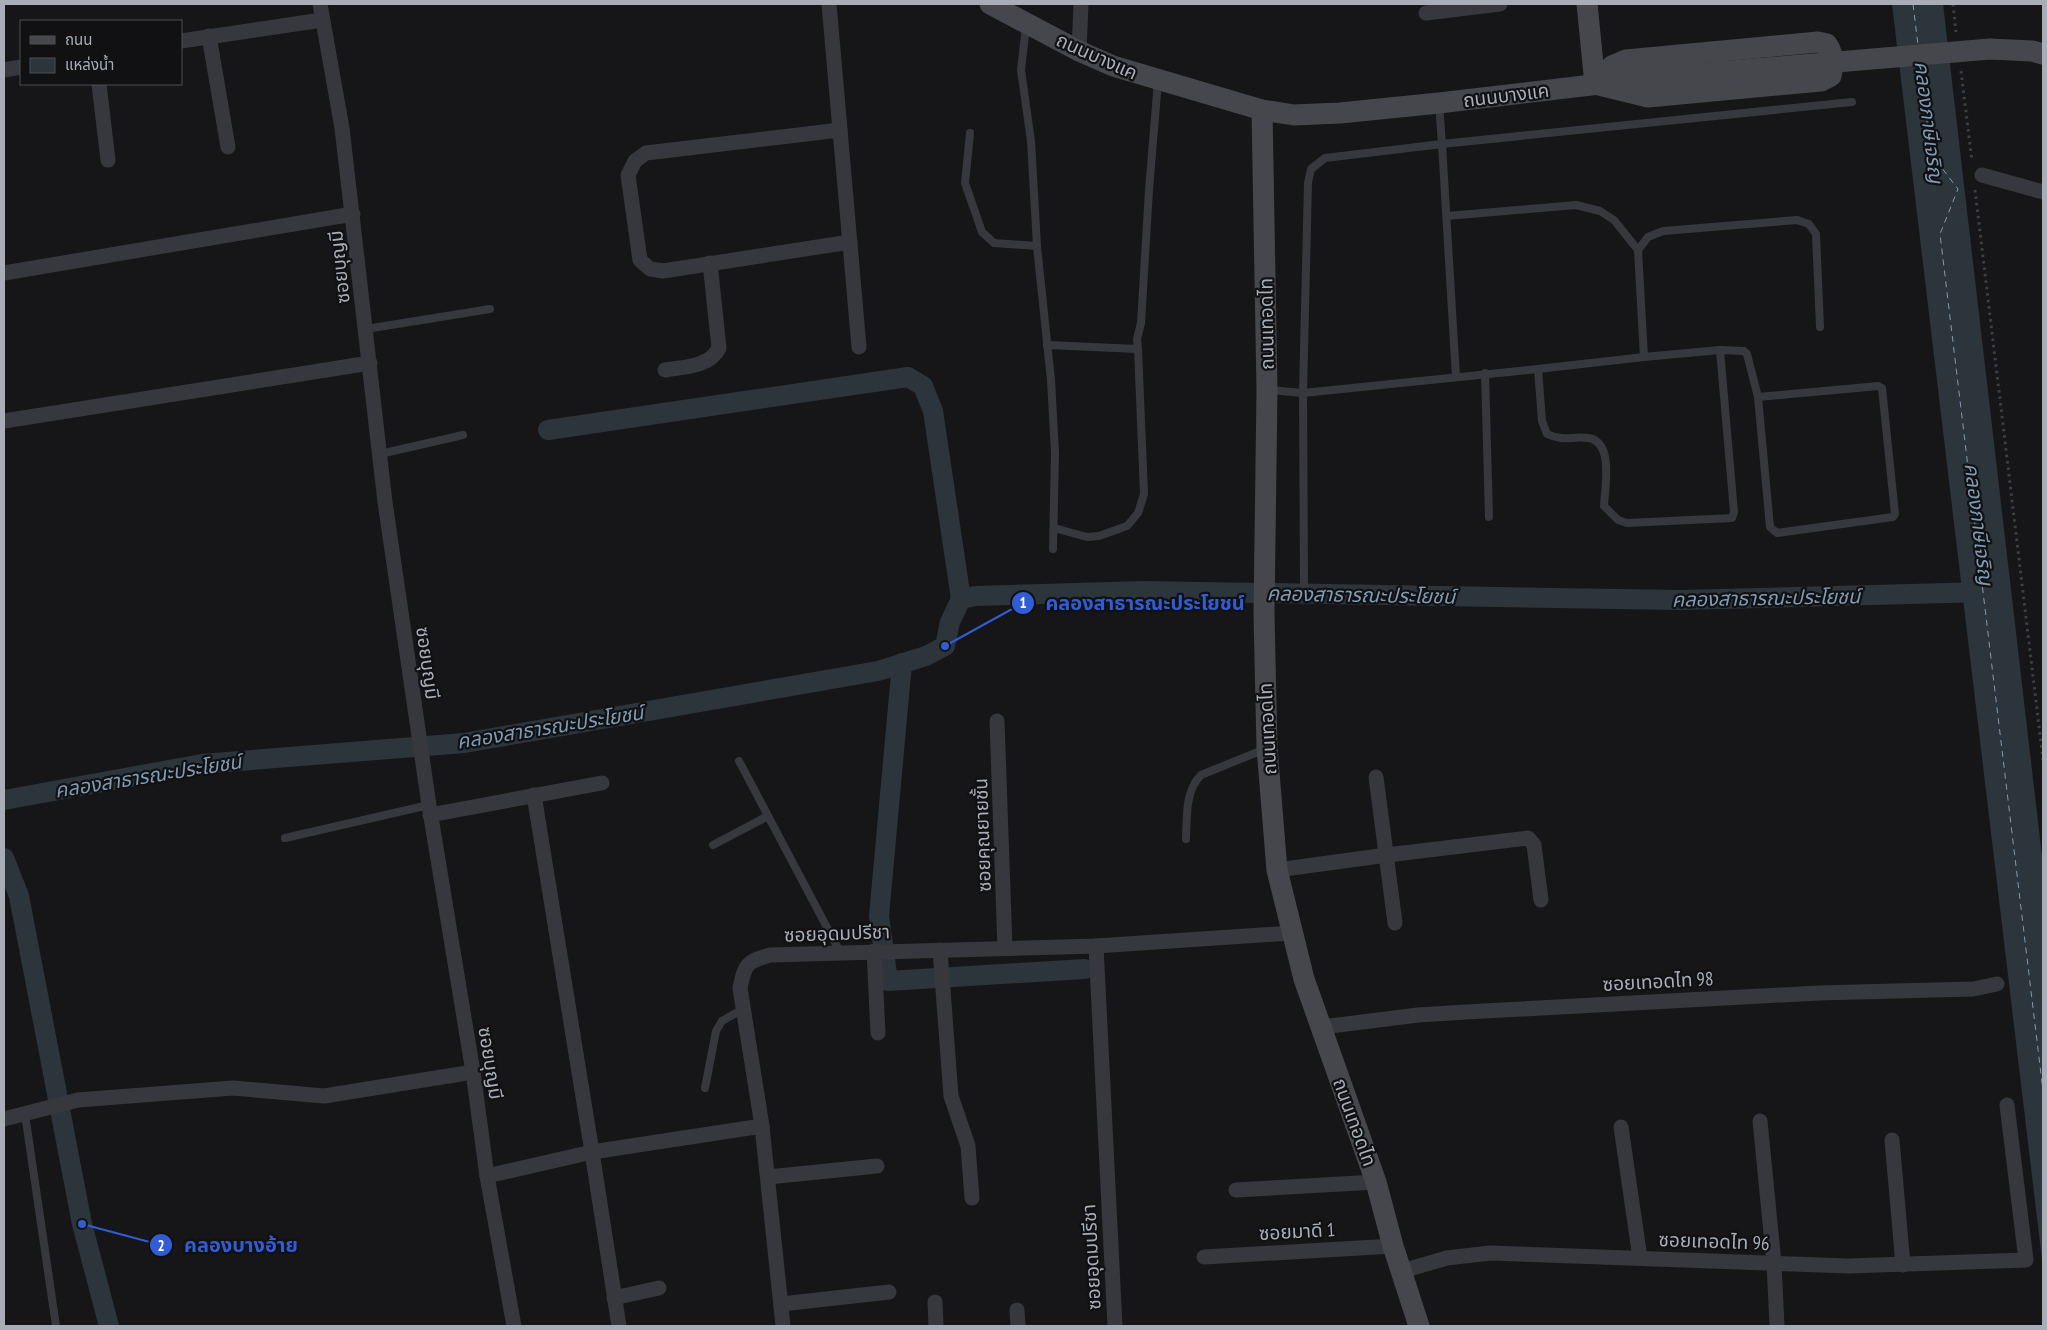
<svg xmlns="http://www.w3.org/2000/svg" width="2047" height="1330" font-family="'PT Sans Narrow','Noto Sans Thai',sans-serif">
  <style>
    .water { fill: #2c353c }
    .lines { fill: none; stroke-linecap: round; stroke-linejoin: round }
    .canal { stroke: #2c353c; stroke-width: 20 }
    .ferry { stroke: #7f9bb3; stroke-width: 1; stroke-dasharray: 6 5; stroke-linecap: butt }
    .path { stroke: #3d3f44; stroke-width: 3; stroke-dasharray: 2.5 4; stroke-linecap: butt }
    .lane { stroke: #37383d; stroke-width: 8 }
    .street { stroke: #37383d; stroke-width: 15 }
    .secondary { stroke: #45474d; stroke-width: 21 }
    .secondary-bridge { stroke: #45474d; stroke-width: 21 }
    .labels { text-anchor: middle; stroke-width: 4.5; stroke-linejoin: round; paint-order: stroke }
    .street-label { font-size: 19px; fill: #a8adb8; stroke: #111113 }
    .water-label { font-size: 20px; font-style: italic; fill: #7f9bb3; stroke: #111113 }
    .leader { fill: none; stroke: #325cd3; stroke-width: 2 }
    .callout-dot { fill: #325cd3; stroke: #111113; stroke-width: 2 }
    .mark-label { font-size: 15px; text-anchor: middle; font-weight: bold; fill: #fff }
    .callout-label { font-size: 20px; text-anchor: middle; font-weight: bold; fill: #325cd3; stroke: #111113; stroke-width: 4.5; stroke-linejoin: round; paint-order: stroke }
  </style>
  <rect width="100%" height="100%" fill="#161618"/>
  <path class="water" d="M1892 4H1943L2043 865V1268Z"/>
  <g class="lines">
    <g class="canal">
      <path d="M548 430 908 377 923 386 933 411 961 599"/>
      <path d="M902 663 879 916 888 981 1085 969"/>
      <path d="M4 800 202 764 464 743 878 671 926 656 945 646 950 622 961 599 975 596 1144 591 1680 600 1987 592"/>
      <path d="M4 858 19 896 82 1224 109 1326"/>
    </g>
    <g class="ferry">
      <path d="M1913 4 1918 45"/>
      <path d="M1920 64 1931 154 1958 189 1940 234 2043 1091"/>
    </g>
    <g class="path">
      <path d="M1953 4 1956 32"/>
      <path d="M1961 71 1972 161"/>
      <path d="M1975 190 2043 760"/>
    </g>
    <g class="lane">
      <path d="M1026 26 1021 70 1031 141 1037 246 1051 380 1055 453 1053 549"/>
      <path d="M1439 103 1442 144 1852 102"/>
      <path d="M970 133 965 183 982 232 994 243 1037 246"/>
      <path d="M1447 216 1576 205 1600 211 1614 220 1638 250"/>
      <path d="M366 329 490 309"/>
      <path d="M1047 345 1138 349 1137 339 1141 323 1149 190 1158 81"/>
      <path d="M1644 357 1638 250 1648 237 1663 231 1797 220 1809 224 1816 234 1820 327"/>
      <path d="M1538 369 1542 421 1547 434C1564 442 1571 436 1588 438 1614 441 1605 487 1604 506L1618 520 1627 523 1732 518 1734 512 1720 350"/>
      <path d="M1485 373 1489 517"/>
      <path d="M1269 390 1303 393 1538 369 1644 357 1720 350 1744 351 1747 354 1758 397 1770 527 1777 533 1893 517 1895 514 1882 388 1878 386 1758 397"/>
      <path d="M380 454 463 435"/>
      <path d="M1054 528 1087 537 1099 536 1127 526 1138 513 1144 494 1138 349"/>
      <path d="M1304 584 1303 393 1308 183 1311 169 1325 158 1442 144 1456 377"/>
      <path d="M739 761 840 952"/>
      <path d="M285 838 429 805"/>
      <path d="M1186 839C1187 817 1185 791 1201 775L1265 749"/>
      <path d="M713 845 768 816"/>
      <path d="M705 1088 716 1031 722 1021 743 1009"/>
      <path d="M25 1114 56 1326"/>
    </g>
    <g class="street">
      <path d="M320 4 342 128 385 502 429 805 473 1072 487 1176 514 1326"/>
      <path d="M829 4 859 347"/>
      <path d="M1426 13 1500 4"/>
      <path d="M209 36 228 147"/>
      <path d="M181 41 322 20"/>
      <path d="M1079 51 1081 4"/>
      <path d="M4 70 21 67"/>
      <path d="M99 84 108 160"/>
      <path d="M840 130 646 153 635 161 628 175 640 260 650 269 663 271 850 242"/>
      <path d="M1982 175 2043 192"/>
      <path d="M4 273 353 214"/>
      <path d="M665 370C683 367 710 367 719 348L710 263"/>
      <path d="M4 421 370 363"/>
      <path d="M997 721 1005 948"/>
      <path d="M1376 777 1395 923"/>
      <path d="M534 795 592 1152 619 1326"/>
      <path d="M430 815 602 783"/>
      <path d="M1277 870 1387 855 1528 838 1534 845 1541 900"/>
      <path d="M1096 946 1115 1326"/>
      <path d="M940 950 951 1096 968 1146 972 1198"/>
      <path d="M874 951 878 1033"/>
      <path d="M1322 1027 1418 1015 1466 1012 1819 993 1973 989 1997 984"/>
      <path d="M4 1119 78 1100 233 1088 324 1096 473 1072"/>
      <path d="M1760 1121 1774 1263 1777 1326"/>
      <path d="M1621 1127 1640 1258"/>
      <path d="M1892 1140 1903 1265"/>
      <path d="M487 1176 592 1152 762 1126"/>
      <path d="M768 1177 877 1166"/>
      <path d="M1236 1190 1376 1182"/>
      <path d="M1204 1257 1393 1246"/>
      <path d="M1402 1271 1447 1258 1490 1253 1849 1266 2026 1260 2007 1105"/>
      <path d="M614 1298 659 1288"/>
      <path d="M935 1302 936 1326"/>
      <path d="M781 1304 889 1292"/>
      <path d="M1017 1310 1018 1326"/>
      <path d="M783 1326 762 1126 740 988C745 964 746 962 770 955L1096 946 1292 933"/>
    </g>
    <g class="secondary">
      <path d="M990 4 1079 51 1113 66 1262 110 1294 115 1340 113 1439 103 1659 77"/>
      <path d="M1587 4 1595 84"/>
      <path d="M1818 42 1827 44C1834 54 1834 64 1831 76L1821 81 1648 97 1595 84 1612 66 1626 60Z"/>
      <path d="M1262 110 1267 390 1264 614 1267 748 1277 870 1304 979 1376 1182 1393 1246 1419 1326"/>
    </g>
    <path class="secondary-bridge" d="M1659 77 1990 49 2032 51 2043 54"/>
  </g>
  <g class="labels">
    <g class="street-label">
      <text transform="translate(1097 56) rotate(24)" y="7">ถนนบางแค</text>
      <text transform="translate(1506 95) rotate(-7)" y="7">ถนนบางแค</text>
      <text transform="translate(339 267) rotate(-96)" y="7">ซอยบุญมี</text>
      <text transform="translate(1266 324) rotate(-91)" y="7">ถนนเทอดไท</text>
      <text transform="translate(428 663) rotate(82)" y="7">ซอยบุญมี</text>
      <text transform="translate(1267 729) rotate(-93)" y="7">ถนนเทอดไท</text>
      <text transform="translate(982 835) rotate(-92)" y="7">ซอยคุณยายชั้น</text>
      <text transform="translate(837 933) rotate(-2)" y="7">ซอยอุดมปรีชา</text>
      <text transform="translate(1658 981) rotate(-3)" y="7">ซอยเทอดไท 98</text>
      <text transform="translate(491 1063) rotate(81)" y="7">ซอยบุญมี</text>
      <text transform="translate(1355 1122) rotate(70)" y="7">ถนนเทอดไท</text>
      <text transform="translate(1297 1231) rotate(-3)" y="7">ซอยมาดี 1</text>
      <text transform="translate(1714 1241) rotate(2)" y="7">ซอยเทอดไท 96</text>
      <text transform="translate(1091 1257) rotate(-93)" y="7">ซอยอุดมปรีชา</text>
    </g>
    <g class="water-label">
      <text transform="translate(1929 122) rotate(83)" y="7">คลองภาษีเจริญ</text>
      <text transform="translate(1979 524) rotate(83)" y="7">คลองภาษีเจริญ</text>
      <text transform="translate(1361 595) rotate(1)" y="7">คลองสาธารณะประโยชน์</text>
      <text transform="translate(1766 598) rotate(-1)" y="7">คลองสาธารณะประโยชน์</text>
      <text transform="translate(550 727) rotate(-9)" y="7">คลองสาธารณะประโยชน์</text>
      <text transform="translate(148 776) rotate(-9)" y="7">คลองสาธารณะประโยชน์</text>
    </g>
  </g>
  <path class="leader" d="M945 646L1023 603M82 1224L161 1245"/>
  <g class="callout-dot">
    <circle cx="945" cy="646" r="5"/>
    <circle cx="82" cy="1224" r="5"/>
    <circle cx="1023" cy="603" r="12"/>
    <circle cx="161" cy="1245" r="12"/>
  </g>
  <g class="mark-label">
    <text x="1023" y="608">1</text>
    <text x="161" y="1251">2</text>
  </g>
  <g class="callout-label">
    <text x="1145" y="610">คลองสาธารณะประโยชน์</text>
    <text x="241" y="1252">คลองบางอ้าย</text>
  </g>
  <rect width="2047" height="1330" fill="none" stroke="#a8adb8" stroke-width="10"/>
  <rect x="20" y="20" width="162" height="65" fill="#111113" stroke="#4d4f55"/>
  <rect x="30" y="36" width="25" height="8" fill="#45474d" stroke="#4d4f55"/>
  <text x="65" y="45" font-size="15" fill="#a8adb8">ถนน</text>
  <rect x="30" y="58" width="25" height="15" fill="#2c353c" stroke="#4d4f55"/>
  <text x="65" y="70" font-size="15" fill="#a8adb8">แหล่งน้ำ</text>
</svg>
